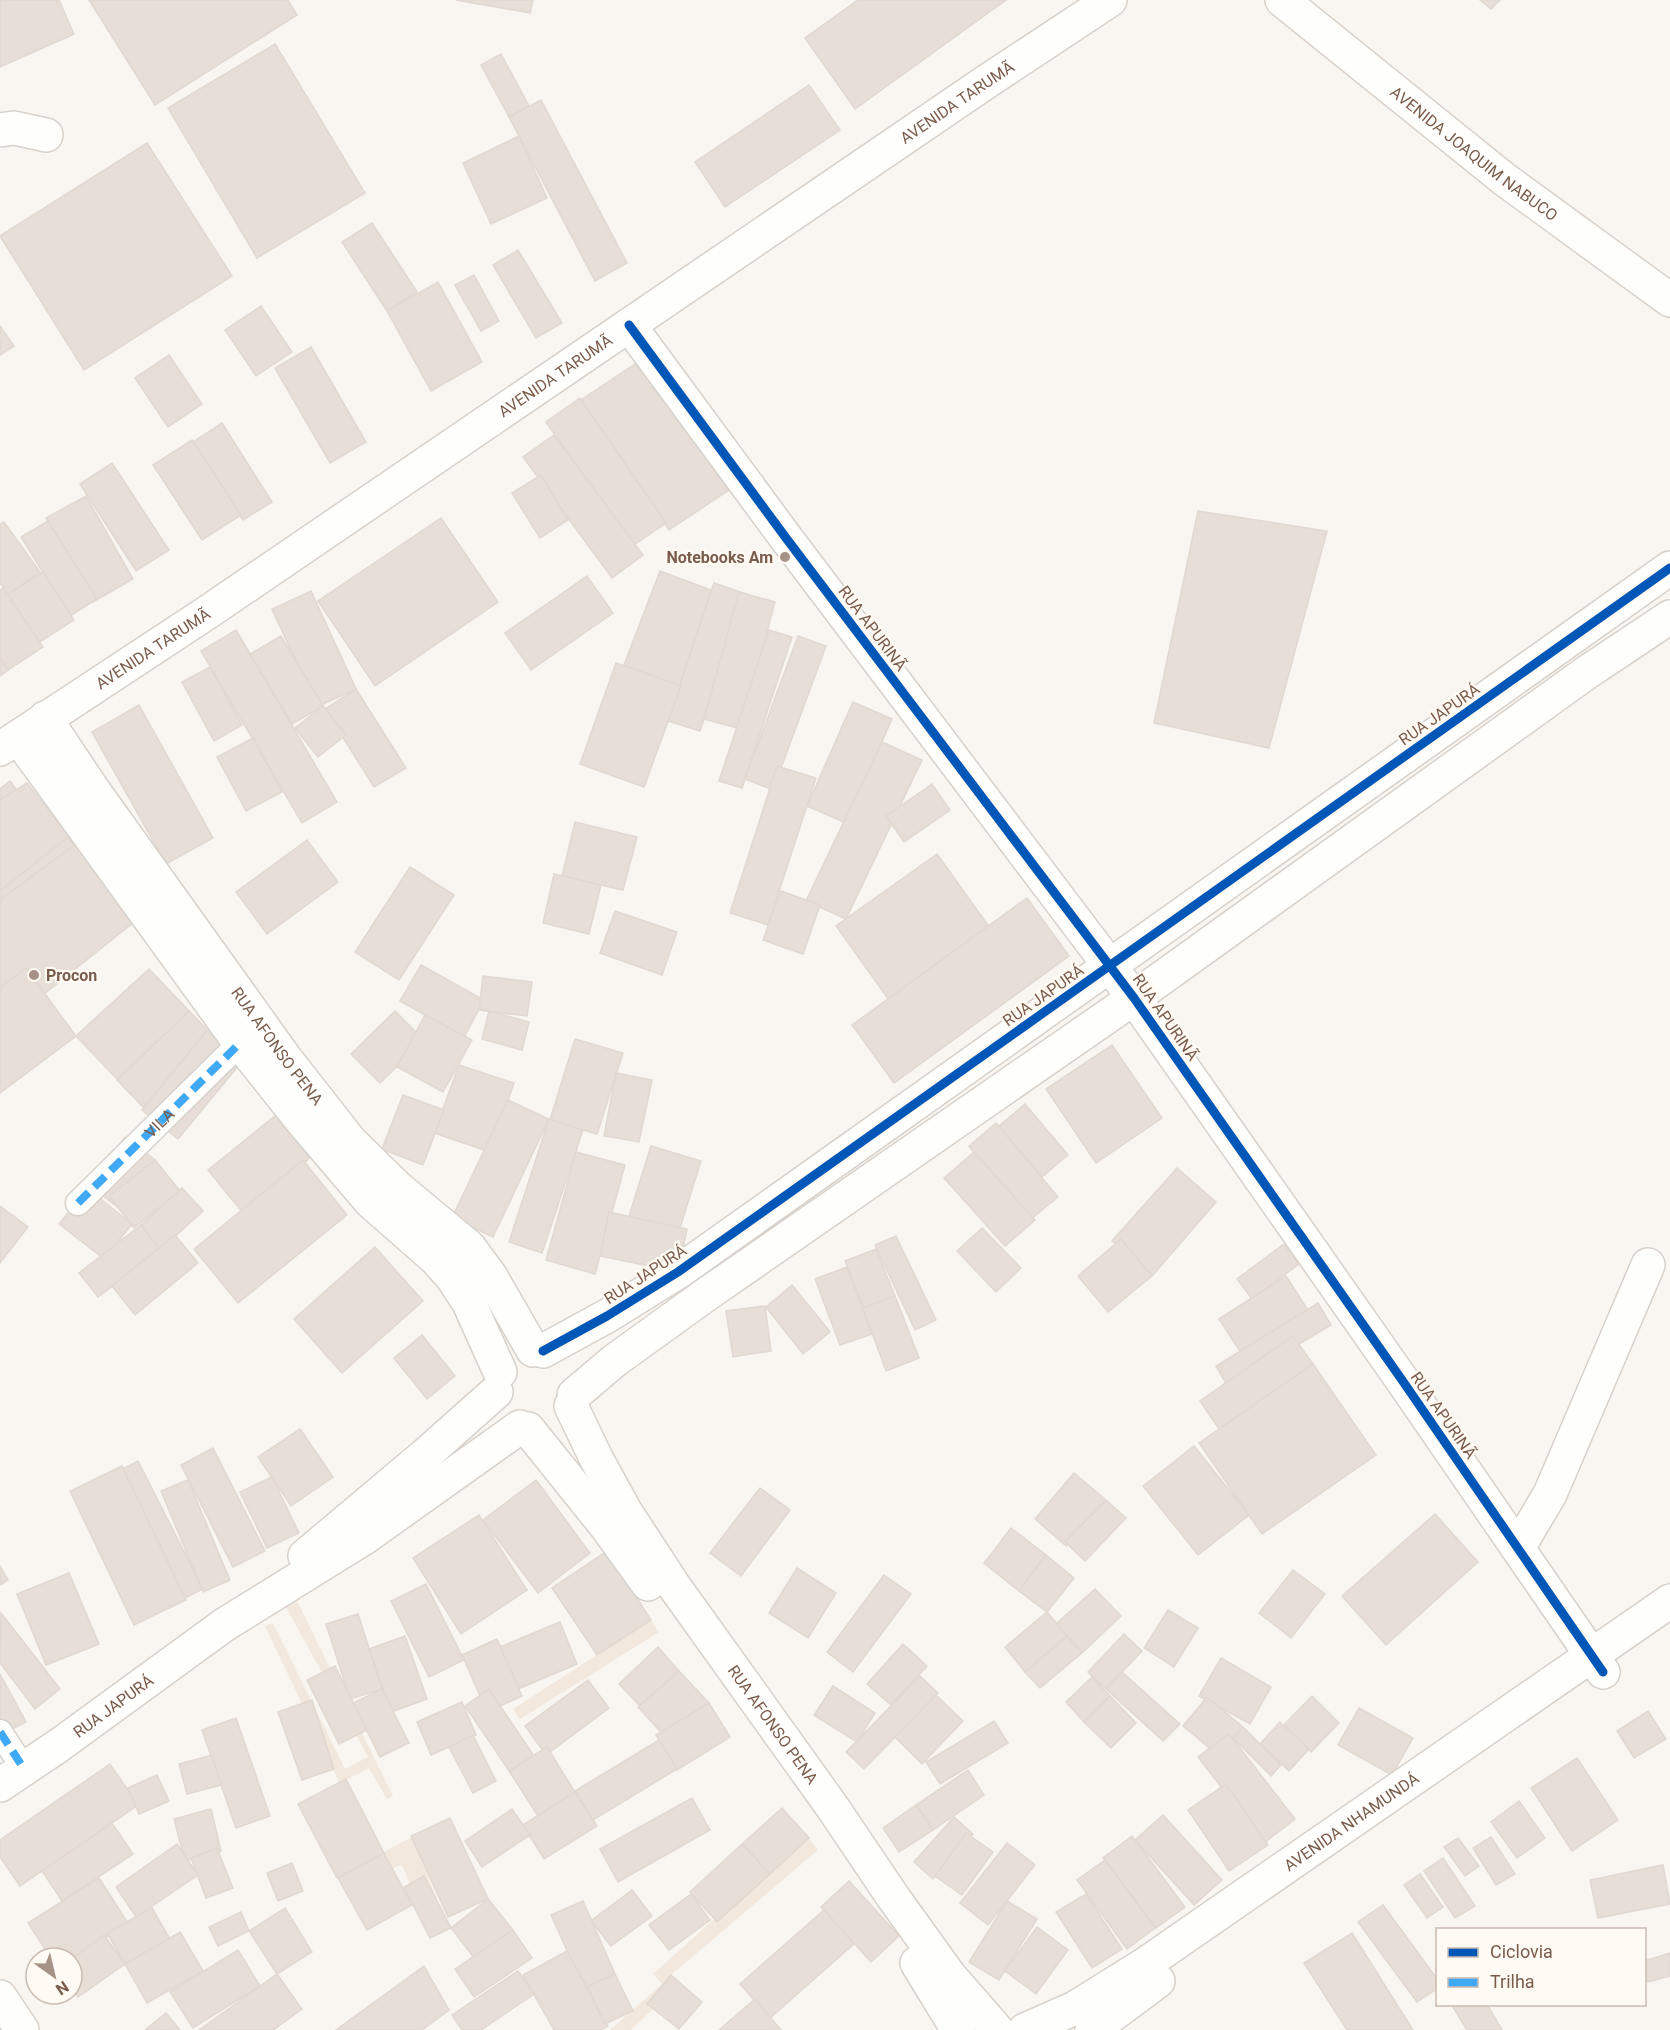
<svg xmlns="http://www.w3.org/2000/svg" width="1670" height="2030" font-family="Roboto,sans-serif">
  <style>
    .residential { fill: #f2e8de }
    .building { fill: #e6ded7; stroke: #e2d8d2; stroke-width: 1.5 }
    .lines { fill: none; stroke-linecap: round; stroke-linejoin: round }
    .pedestrian-casing { stroke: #d7d1cb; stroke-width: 27 }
    .minor-casing { stroke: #d7d1cb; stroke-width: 36 }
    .tertiary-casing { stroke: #d7d1cb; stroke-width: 36 }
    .secondary-casing { stroke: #d9d2cb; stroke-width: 36 }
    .pedestrian { stroke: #fefefd; stroke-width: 24 }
    .minor { stroke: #fefefd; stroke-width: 33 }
    .tertiary { stroke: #fefefd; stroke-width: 33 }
    .secondary { stroke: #fefefd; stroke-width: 33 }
    .quiet { stroke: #3fa9f5; stroke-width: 8; stroke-dasharray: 15 8; stroke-linecap: butt }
    .cycleway-casing { stroke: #fffaf3; stroke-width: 13 }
    .cycleway { stroke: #0057b8; stroke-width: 9 }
    .poi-dot { fill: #a69286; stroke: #fffaf3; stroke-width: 2 }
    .labels { text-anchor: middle; stroke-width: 4.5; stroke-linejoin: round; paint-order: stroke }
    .street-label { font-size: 16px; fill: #7a5c4d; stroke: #fffaf3 }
    .poi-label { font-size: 16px; font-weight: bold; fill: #7a5c4d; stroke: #fffaf3; text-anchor: end }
  </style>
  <rect width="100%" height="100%" fill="#f9f5f0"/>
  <g class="residential">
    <path d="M297 1601 393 1796 387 1799 369 1768 346 1780 384 1852 412 1837 447 1924 430 1933 402 1865 382 1872 265 1626 273 1623 345 1769 368 1757 286 1607Z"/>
    <path d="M651 1620 659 1632 520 1719 513 1709Z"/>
    <path d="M807 1836 818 1850 671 1975 677 1986 631 2030H610L662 1984 653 1974Z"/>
  </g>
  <g class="building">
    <path d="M0 0H59L74 34 0 67Z"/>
    <path d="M89 0H288L297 15 155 105Z"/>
    <path d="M456 0H533L530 13Z"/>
    <path d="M858 0H1006L855 109 805 38Z"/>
    <path d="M1480 0H1500L1491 9Z"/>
    <path d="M275 44 365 193 257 258 168 108Z"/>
    <path d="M501 54 529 106 509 117 481 65Z"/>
    <path d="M809 85 840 130 725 207 695 162Z"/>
    <path d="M541 100 627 263 595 281 509 117Z"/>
    <path d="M519 136 547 198 491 224 463 163Z"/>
    <path d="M147 143 232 276 84 370 0 236Z"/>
    <path d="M372 223 417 292 387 311 342 242Z"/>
    <path d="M518 250 562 323 536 338 493 265Z"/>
    <path d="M474 275 499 321 481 331 455 285Z"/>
    <path d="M438 282 482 362 431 391 387 311Z"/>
    <path d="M261 306 292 352 256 376 225 330Z"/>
    <path d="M0 326 14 346 0 355Z"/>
    <path d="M311 347 366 442 330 463 275 368Z"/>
    <path d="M169 355 202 404 168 427 135 378Z"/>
    <path d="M641 360 729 490 669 530 581 400Z"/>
    <path d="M580 398 666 523 631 547 546 422Z"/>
    <path d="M222 423 272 502 243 520 193 442Z"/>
    <path d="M554 435 643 555 612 578 523 457Z"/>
    <path d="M192 440 241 515 202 540 153 465Z"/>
    <path d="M112 463 169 550 136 571 80 484Z"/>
    <path d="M541 475 568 520 540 538 512 493Z"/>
    <path d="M86 496 133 579 93 602 46 518Z"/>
    <path d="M1198 511 1327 531 1269 748 1154 723Z"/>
    <path d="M441 518 498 602 375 686 318 601Z"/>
    <path d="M48 521 97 599 70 616 21 537Z"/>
    <path d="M4 522 40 572 8 594 0 583V524Z"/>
    <path d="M660 571 716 592 681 686 624 665Z"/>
    <path d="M43 572 74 620 38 643 8 594Z"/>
    <path d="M587 576 613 613 531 670 505 633Z"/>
    <path d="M714 583 746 594 700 731 668 721Z"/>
    <path d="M3 588 43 647 8 670 0 658V590Z"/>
    <path d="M311 591 356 689 317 707 272 609Z"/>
    <path d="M739 592 775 602 741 729 704 719Z"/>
    <path d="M236 630 337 802 302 823 201 651Z"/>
    <path d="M769 630 792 637 742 788 719 781Z"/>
    <path d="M281 636 323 706 292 724 250 654Z"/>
    <path d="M798 636 826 646 773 790 745 779Z"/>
    <path d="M0 658 8 670 0 676Z"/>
    <path d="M616 663 681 686 644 787 580 764Z"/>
    <path d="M210 667 242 725 214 741 182 682Z"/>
    <path d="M356 689 406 768 374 787 325 709Z"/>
    <path d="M853 702 892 719 846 823 807 806Z"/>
    <path d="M139 705 213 838 166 864 92 732Z"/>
    <path d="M323 706 346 735 318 757 295 728Z"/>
    <path d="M253 738 282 792 246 811 217 757Z"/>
    <path d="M882 742 922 760 846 919 806 901Z"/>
    <path d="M777 766 816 778 768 925 730 913Z"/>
    <path d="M10 781 49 835 0 871V789Z"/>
    <path d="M27 783 76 844 0 900V800Z"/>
    <path d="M932 784 950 810 904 842 886 816Z"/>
    <path d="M575 822 637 837 623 890 562 876Z"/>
    <path d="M68 837 135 921 0 1029V891Z"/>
    <path d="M307 840 338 882 267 934 236 892Z"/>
    <path d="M76 844 135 921 0 1029V900Z"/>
    <path d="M937 854 990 928 889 1000 836 926Z"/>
    <path d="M410 867 454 895 399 980 355 952Z"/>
    <path d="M554 874 601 885 589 934 543 923Z"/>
    <path d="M781 891 820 905 803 954 763 940Z"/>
    <path d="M1027 898 1069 956 894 1083 852 1025Z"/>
    <path d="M615 911 677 932 662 975 600 953Z"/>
    <path d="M421 965 484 1000 464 1037 400 1001Z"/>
    <path d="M26 968 76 1036 0 1093V988Z"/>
    <path d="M149 969 190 1012 118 1080 76 1036Z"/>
    <path d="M483 976 532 982 527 1016 479 1010Z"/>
    <path d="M189 1011 216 1039 144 1108 117 1080Z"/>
    <path d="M395 1011 424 1040 380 1083 351 1054Z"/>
    <path d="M489 1011 529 1022 522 1050 482 1039Z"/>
    <path d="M425 1015 472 1040 443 1092 397 1067Z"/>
    <path d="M208 1029 244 1059 178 1139 142 1110Z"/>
    <path d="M575 1039 623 1053 597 1134 550 1120Z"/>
    <path d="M1112 1045 1162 1118 1096 1163 1046 1089Z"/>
    <path d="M459 1065 514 1083 490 1152 434 1133Z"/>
    <path d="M616 1073 652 1080 639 1142 604 1136Z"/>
    <path d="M403 1095 444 1110 423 1165 382 1149Z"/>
    <path d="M508 1100 549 1119 493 1237 452 1218Z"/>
    <path d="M1025 1104 1068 1155 1042 1177 999 1126Z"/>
    <path d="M276 1115 311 1157 243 1213 208 1170Z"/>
    <path d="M549 1119 583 1130 542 1253 509 1242Z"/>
    <path d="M996 1123 1058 1197 1030 1220 969 1146Z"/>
    <path d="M125 1137 155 1160 119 1208 89 1185Z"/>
    <path d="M651 1146 701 1161 679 1231 629 1216Z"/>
    <path d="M576 1152 625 1165 595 1274 546 1260Z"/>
    <path d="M974 1152 1035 1220 1005 1246 944 1178Z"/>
    <path d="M155 1160 180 1191 134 1228 109 1196Z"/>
    <path d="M303 1160 347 1215 238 1303 194 1249Z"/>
    <path d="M1177 1168 1216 1202 1152 1276 1112 1241Z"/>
    <path d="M182 1188 203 1211 160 1250 139 1227Z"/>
    <path d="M88 1189 132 1224 104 1259 59 1224Z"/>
    <path d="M0 1206 28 1227 0 1263Z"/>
    <path d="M609 1212 687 1229 678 1272 600 1256Z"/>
    <path d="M141 1225 160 1250 98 1297 79 1273Z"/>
    <path d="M982 1228 1021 1268 996 1292 957 1251Z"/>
    <path d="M175 1235 198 1263 135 1315 112 1286Z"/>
    <path d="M896 1236 936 1320 915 1330 875 1245Z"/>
    <path d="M1121 1239 1152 1276 1108 1312 1078 1276Z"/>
    <path d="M1284 1244 1299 1264 1252 1299 1237 1279Z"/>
    <path d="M375 1247 423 1301 342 1373 294 1319Z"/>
    <path d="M876 1249 895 1296 864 1308 845 1261Z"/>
    <path d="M847 1267 872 1334 840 1345 815 1279Z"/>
    <path d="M1286 1276 1308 1310 1241 1353 1219 1319Z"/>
    <path d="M792 1285 830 1332 803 1354 766 1307Z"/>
    <path d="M895 1296 919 1358 886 1371 863 1308Z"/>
    <path d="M1318 1303 1331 1325 1228 1387 1216 1366Z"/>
    <path d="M765 1306 771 1351 733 1357 726 1311Z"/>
    <path d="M422 1335 455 1376 427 1399 394 1358Z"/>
    <path d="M1293 1336 1313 1364 1219 1429 1200 1401Z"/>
    <path d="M1313 1364 1376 1455 1262 1534 1199 1443Z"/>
    <path d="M300 1429 333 1477 291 1506 258 1457Z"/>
    <path d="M1194 1446 1249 1515 1198 1555 1143 1486Z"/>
    <path d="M213 1448 265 1551 233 1567 181 1465Z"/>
    <path d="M138 1461 203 1589 175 1603 109 1476Z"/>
    <path d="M122 1466 186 1600 134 1625 70 1491Z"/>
    <path d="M1074 1473 1106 1500 1066 1546 1035 1519Z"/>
    <path d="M272 1477 299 1533 267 1548 240 1492Z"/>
    <path d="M188 1480 230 1580 203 1592 161 1491Z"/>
    <path d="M536 1480 590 1553 538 1593 483 1520Z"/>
    <path d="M760 1488 790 1510 741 1576 710 1553Z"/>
    <path d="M1106 1500 1126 1518 1085 1561 1065 1542Z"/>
    <path d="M1435 1514 1478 1562 1386 1645 1342 1596Z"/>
    <path d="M479 1515 527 1590 461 1634 413 1558Z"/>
    <path d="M1011 1528 1046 1555 1019 1591 984 1563Z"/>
    <path d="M607 1551 651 1620 597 1655 552 1588Z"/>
    <path d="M1046 1555 1074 1578 1047 1612 1019 1591Z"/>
    <path d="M0 1566 8 1580 0 1585Z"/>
    <path d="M797 1568 836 1593 808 1638 769 1613Z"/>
    <path d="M1293 1570 1325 1594 1291 1638 1259 1613Z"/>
    <path d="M69 1573 99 1644 46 1665 17 1594Z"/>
    <path d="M884 1575 911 1594 853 1672 827 1652Z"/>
    <path d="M426 1584 464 1660 429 1677 391 1601Z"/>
    <path d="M1095 1589 1121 1616 1082 1653 1056 1624Z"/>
    <path d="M1168 1610 1198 1628 1174 1667 1144 1648Z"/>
    <path d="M1047 1612 1067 1636 1025 1672 1005 1647Z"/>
    <path d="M1 1613 60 1689 35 1709 0 1663Z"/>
    <path d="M358 1614 382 1689 350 1699 326 1624Z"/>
    <path d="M560 1622 577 1664 518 1689 500 1647Z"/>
    <path d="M1124 1634 1142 1651 1106 1689 1088 1672Z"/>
    <path d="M405 1636 427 1699 391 1712 369 1649Z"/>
    <path d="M1067 1636 1082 1653 1040 1688 1025 1672Z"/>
    <path d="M497 1639 522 1696 487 1712 462 1655Z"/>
    <path d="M903 1644 927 1666 891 1705 867 1684Z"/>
    <path d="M658 1647 679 1671 640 1706 619 1684Z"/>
    <path d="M1221 1658 1271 1687 1250 1724 1199 1696Z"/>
    <path d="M335 1666 367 1730 339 1744 307 1680Z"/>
    <path d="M679 1671 709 1703 668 1740 638 1707Z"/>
    <path d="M1122 1672 1180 1724 1163 1741 1106 1689Z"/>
    <path d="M0 1674 26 1722 2 1734 0 1730Z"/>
    <path d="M920 1676 938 1693 864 1769 846 1752Z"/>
    <path d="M1092 1677 1110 1696 1084 1722 1066 1702Z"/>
    <path d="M588 1680 609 1708 546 1755 525 1726Z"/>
    <path d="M833 1686 875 1713 857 1742 814 1715Z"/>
    <path d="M382 1689 409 1743 380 1757 353 1703Z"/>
    <path d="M489 1689 538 1762 514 1778 465 1706Z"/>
    <path d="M936 1695 963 1721 922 1764 895 1737Z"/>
    <path d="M1110 1696 1136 1723 1111 1748 1084 1722Z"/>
    <path d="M1312 1696 1339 1723 1311 1752 1284 1725Z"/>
    <path d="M1207 1697 1243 1727 1219 1756 1183 1726Z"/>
    <path d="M312 1700 334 1769 302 1780 278 1712Z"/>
    <path d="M462 1702 476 1735 431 1755 417 1722Z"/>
    <path d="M709 1703 730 1737 677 1770 656 1735Z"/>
    <path d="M1359 1708 1413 1738 1392 1775 1338 1745Z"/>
    <path d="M1648 1711 1666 1739 1634 1758 1617 1731Z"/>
    <path d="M236 1718 270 1816 236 1828 202 1730Z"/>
    <path d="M994 1721 1008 1743 940 1784 926 1762Z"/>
    <path d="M1280 1722 1309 1749 1289 1771 1260 1744Z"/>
    <path d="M1243 1727 1281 1765 1271 1776 1233 1738Z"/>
    <path d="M1229 1734 1295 1819 1264 1843 1198 1757Z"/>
    <path d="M473 1735 496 1781 473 1793 449 1747Z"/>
    <path d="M659 1740 677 1769 593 1820 575 1791Z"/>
    <path d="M547 1747 575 1792 538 1816 509 1771Z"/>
    <path d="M212 1755 221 1785 187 1794 179 1764Z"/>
    <path d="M1577 1758 1618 1820 1572 1851 1531 1788Z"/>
    <path d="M110 1764 138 1805 20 1886 0 1857V1840Z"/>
    <path d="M968 1770 984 1795 933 1830 916 1805Z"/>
    <path d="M157 1775 169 1801 139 1814 128 1788Z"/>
    <path d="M346 1779 384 1853 337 1878 298 1804Z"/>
    <path d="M1226 1784 1268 1845 1229 1871 1188 1810Z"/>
    <path d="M575 1792 597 1826 544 1859 523 1825Z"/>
    <path d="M692 1798 710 1830 618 1882 600 1849Z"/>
    <path d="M1519 1801 1545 1838 1517 1858 1491 1822Z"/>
    <path d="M916 1805 933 1830 899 1852 883 1828Z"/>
    <path d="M782 1808 809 1838 770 1874 742 1844Z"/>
    <path d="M211 1809 221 1851 185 1861 174 1819Z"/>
    <path d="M512 1809 530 1835 482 1867 465 1841Z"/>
    <path d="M1163 1815 1222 1880 1194 1905 1135 1840Z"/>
    <path d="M954 1817 973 1834 933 1879 914 1862Z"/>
    <path d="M450 1818 488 1899 448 1917 411 1836Z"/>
    <path d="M112 1823 133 1854 62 1901 42 1871Z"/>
    <path d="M966 1833 993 1852 962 1895 935 1876Z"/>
    <path d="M1132 1836 1185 1907 1156 1928 1103 1858Z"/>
    <path d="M1491 1837 1515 1874 1496 1885 1473 1848Z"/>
    <path d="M1458 1838 1479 1866 1465 1876 1444 1847Z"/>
    <path d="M1007 1843 1035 1865 988 1925 960 1903Z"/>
    <path d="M177 1844 198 1875 136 1917 116 1887Z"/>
    <path d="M742 1844 770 1874 717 1922 690 1892Z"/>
    <path d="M217 1848 233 1888 206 1898 191 1858Z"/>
    <path d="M384 1853 412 1905 367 1930 338 1878Z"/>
    <path d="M1443 1858 1475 1906 1455 1918 1424 1871Z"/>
    <path d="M1105 1860 1155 1928 1127 1949 1077 1880Z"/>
    <path d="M292 1863 303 1891 278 1901 267 1873Z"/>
    <path d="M1663 1865 1670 1904 1598 1918 1590 1880Z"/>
    <path d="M1420 1874 1443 1907 1427 1918 1404 1885Z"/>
    <path d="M424 1876 451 1928 430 1938 404 1887Z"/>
    <path d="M99 1878 128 1923 72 1960V1958H51L28 1923Z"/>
    <path d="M849 1881 899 1936 871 1962 821 1907Z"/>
    <path d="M632 1890 652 1916 611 1946 591 1921Z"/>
    <path d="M691 1894 710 1920 669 1950 649 1925Z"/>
    <path d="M1086 1894 1122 1949 1092 1968 1056 1912Z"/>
    <path d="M488 1899 513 1930 475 1959 451 1928Z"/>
    <path d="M583 1901 615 1974 584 1988 551 1915Z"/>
    <path d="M1007 1901 1037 1919 999 1980 969 1962Z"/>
    <path d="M1383 1905 1438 1980V1988L1417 2002 1358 1922Z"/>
    <path d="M152 1908 170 1939 125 1964 107 1933Z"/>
    <path d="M285 1908 312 1952 277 1974 249 1931Z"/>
    <path d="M824 1910 854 1944 770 2018 740 1984Z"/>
    <path d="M241 1912 249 1931 218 1946 209 1927Z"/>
    <path d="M1037 1927 1068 1950 1036 1994 1005 1971Z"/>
    <path d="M513 1930 532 1958 474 1997 455 1969Z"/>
    <path d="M180 1932 203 1971 147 2003 125 1964Z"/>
    <path d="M1352 1933 1413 2030H1347L1304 1963Z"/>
    <path d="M104 1935 125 1964 78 1997 72 1989V1959Z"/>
    <path d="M238 1950 260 1986 193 2028 170 1992Z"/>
    <path d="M567 1951 608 2026 601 2030H554L523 1975Z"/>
    <path d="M1670 1953V1976L1644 1983V1961Z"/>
    <path d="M424 1966 449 2010 422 2030H336Z"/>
    <path d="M518 1971 534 1994 481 2030H462L452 2015Z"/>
    <path d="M277 1974 302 2009 273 2030H199Z"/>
    <path d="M615 1974 633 2011 605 2024 587 1987Z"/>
    <path d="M671 1975 702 2002 679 2029 647 2004Z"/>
    <path d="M755 1999 781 2030H719Z"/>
    <path d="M1451 2004H1487L1502 2030H1467Z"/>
    <path d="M166 2013 180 2030H145Z"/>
  </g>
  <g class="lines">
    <g class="pedestrian-casing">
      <g id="pedestrian">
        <path d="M78 1203 240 1043"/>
        <path d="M0 1732 24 1769"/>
      </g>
    </g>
    <g class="minor-casing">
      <g id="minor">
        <path d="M0 130 14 128 46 135"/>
        <path d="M629 325 786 538 1134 998 1402 1380 1603 1672"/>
        <path id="s1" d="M45 718 91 787 285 1058 350 1141 398 1188 469 1247 491 1277 533 1350"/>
        <path d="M18 737 240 1043 302 1121 371 1202 435 1258 452 1277 469 1303 500 1372"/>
        <path d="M543 1351 607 1316 678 1272 1670 568"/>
        <path d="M574 1395 614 1361 707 1294 1134 998 1586 673 1670 617"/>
        <path id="s2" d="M571 1406 597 1460 625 1511 674 1586 833 1808 893 1897 949 1975 997 2030"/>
        <path d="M528 1429 606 1526 648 1584"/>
        <path d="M1518 1548 1550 1494 1648 1265"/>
        <path d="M305 1556 424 1456 496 1392"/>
        <path id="s3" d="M0 1785 58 1746 224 1625 364 1538 520 1427"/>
        <path d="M917 1963 958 2030"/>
        <path id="s4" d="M1025 2030 1075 2008 1144 1965 1670 1601"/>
        <path d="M1092 2030 1158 1981"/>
      </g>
    </g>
    <g class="tertiary-casing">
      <g id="tertiary">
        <path id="s5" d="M0 749 208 612 986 82 1110 0"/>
      </g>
    </g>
    <g class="secondary-casing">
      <g id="secondary">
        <path id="s6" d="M1282 0 1504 179 1670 300"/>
        <path d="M0 1997 22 2030"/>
      </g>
    </g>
    <use href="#pedestrian" class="pedestrian"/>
    <use href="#minor" class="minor"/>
    <use href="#tertiary" class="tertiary"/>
    <use href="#secondary" class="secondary"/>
    <g class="quiet">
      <path id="s7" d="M78 1203 240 1043"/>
      <path d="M0 1732 24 1769"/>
    </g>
    <g class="cycleway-casing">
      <g id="cycleway">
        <path d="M629 325 786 538 1134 998 1402 1380 1603 1672"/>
        <path d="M543 1351 607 1316 678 1272 1670 568"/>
      </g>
    </g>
    <use href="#cycleway" class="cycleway"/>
  </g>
  <g class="poi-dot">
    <circle cx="785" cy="557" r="6"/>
    <circle cx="34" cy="975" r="6"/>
  </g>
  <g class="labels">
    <g class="street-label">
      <text dy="6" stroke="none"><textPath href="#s5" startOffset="1155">AVENIDA TARUMÃ</textPath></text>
      <text dy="6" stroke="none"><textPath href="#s6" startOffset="246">AVENIDA JOAQUIM NABUCO</textPath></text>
      <text dy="6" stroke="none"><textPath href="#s5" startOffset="669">AVENIDA TARUMÃ</textPath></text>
      <text transform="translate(873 628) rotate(53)" y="6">RUA APURINÃ</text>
      <text dy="6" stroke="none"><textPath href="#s5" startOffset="183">AVENIDA TARUMÃ</textPath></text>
      <text transform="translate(1439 714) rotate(-35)" y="6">RUA JAPURÁ</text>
      <text transform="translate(1043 995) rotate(-35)" y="6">RUA JAPURÁ</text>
      <text transform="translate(1166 1017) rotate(55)" y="6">RUA APURINÃ</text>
      <text dy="6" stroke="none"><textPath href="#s1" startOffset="402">RUA AFONSO PENA</textPath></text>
      <text dy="6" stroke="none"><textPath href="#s7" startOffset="114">VILA</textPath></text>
      <text transform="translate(645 1274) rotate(-33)" y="6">RUA JAPURÁ</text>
      <text transform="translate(1444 1415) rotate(55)" y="6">RUA APURINÃ</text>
      <text dy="6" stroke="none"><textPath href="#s3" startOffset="138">RUA JAPURÁ</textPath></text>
      <text dy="6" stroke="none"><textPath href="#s2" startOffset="378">RUA AFONSO PENA</textPath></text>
      <text dy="6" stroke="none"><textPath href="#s4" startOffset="388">AVENIDA NHAMUNDÁ</textPath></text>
    </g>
    <g class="poi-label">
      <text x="773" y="563">Notebooks Am</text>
      <text x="46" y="981" text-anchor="start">Procon</text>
    </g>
  </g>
  <rect x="1436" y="1928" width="210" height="78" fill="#fffaf3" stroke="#cabbb1" stroke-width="1.5"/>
  <rect x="1448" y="1948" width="30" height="9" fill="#0057b8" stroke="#cabbb1" stroke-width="1.5"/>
  <text x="1490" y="1958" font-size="18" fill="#7a5c4d">Ciclovia</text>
  <rect x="1448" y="1978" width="30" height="9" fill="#3fa9f5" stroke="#cabbb1" stroke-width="1.5"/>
  <text x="1490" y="1988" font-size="18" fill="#7a5c4d">Trilha</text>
  <g transform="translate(54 1976) rotate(146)"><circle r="28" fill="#fffaf3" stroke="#cabbb1" stroke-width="1.5"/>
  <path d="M0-4.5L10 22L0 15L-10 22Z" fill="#a69286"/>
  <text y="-9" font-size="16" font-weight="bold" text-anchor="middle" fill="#7a5c4d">N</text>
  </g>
</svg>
